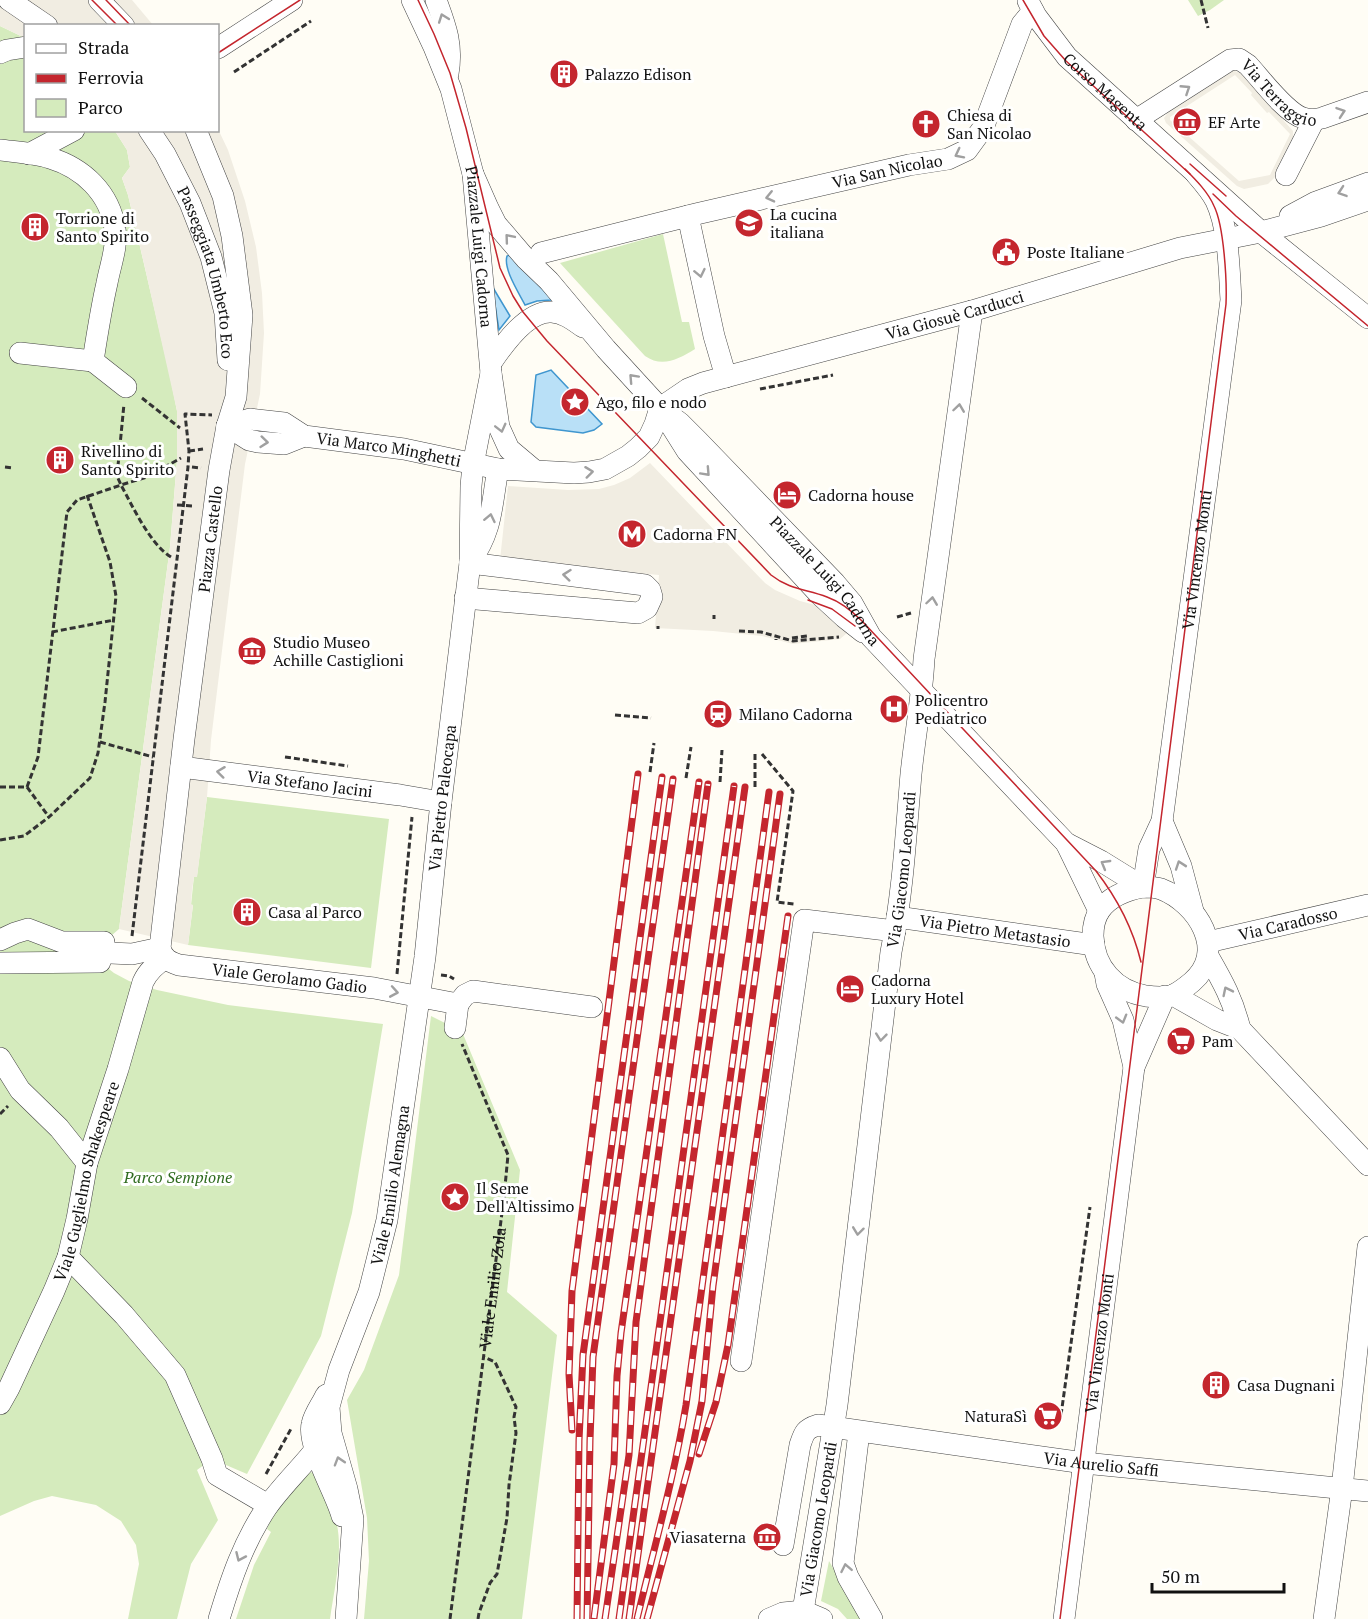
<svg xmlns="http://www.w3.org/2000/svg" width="1368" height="1619" font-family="'PT Serif',serif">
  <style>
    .green { fill: #d5ebbd }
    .plaza { fill: #f1ede2; fill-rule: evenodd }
    .water { fill: #b9e0f7; stroke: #3f96cf; stroke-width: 1.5 }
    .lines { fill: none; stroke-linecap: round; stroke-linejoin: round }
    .minor-casing { stroke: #444; stroke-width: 22 }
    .path { stroke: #333; stroke-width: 3; stroke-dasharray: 6 3; stroke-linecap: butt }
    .minor { stroke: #fff; stroke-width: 21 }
    .tram { stroke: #c4262e; stroke-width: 1.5 }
    .rail-casing { stroke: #c4262e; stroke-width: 7 }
    .rail { stroke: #fff; stroke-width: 4.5; stroke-dasharray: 14; stroke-linecap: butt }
    .oneway { stroke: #a0a0a0 }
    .labels { text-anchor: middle; stroke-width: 6; stroke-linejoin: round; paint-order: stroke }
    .poi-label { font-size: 16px; fill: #111; stroke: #fff; text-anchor: start }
    .street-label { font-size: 16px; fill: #111; stroke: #fff }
    .park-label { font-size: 16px; font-style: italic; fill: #2f6b1f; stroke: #fff }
  </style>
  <rect width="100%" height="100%" fill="#fffdf5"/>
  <g class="green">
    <path d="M1188 0H1224L1210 10 1198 16Z"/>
    <path d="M0 26 25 38 26 130 115 131 127 150 130 167 122 178 128 195 170 376 177 411V460L170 547 119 929 104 942 100 962 114 973 129 981 157 990 228 1005 383 1024 352 1213 321 1336 247 1474 212 1459 197 1470 218 1520 191 1564 177 1619H128L139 1564 136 1545 121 1521 96 1505 52 1496 34 1501 0 1516Z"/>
    <path d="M663 234 682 322H689L695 349C679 359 662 368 645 356L560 263Z"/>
    <path d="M207 797 389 819 371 968 188 945 193 905H191L194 876H197Z"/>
    <path d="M431 1016 455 1028 463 1034 520 1170 507 1292 557 1335 522 1619H364L369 1561 367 1518 347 1400 364 1370 399 1275Z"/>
    <path d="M309 1472 314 1473C321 1489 333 1508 337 1525 343 1554 334 1590 330 1619H236L254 1565 271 1532 267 1529 279 1501Z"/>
    <path d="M829 1561 862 1619H847L838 1609 821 1601Z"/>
  </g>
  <g class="plaza">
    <path d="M0 0H132L153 25 26 26 25 38 0 26Z"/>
    <path d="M1231 71H1235L1242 74 1293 131V140L1275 177 1268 184 1244 189 1237 186 1166 123 1164 118 1169 111ZM1235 75 1252 93 1251 95 1267 113 1269 112 1290 134 1270 175 1239 181 1170 120V117Z"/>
    <path d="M218 129 228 150 245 201 256 247 262 293 264 333 260 394 245 464 211 740 207 797 197 877H194L192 890 191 904 193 905 188 945 119 929 170 547 177 460V411L145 268 128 195 122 178 130 167 127 150 115 131 218 130Z"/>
    <path d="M650 463 765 583 775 590 800 601 815 605 823 610 847 633 840 639 793 644 762 636 713 631 655 628 659 575 500 560 508 486 568 490 599 489 614 485 630 478Z"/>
  </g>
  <g class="water">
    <path d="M510 255 551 298V300L537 301 525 305C519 293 503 269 507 256Z"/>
    <path d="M492 286 510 316 499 330Z"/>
    <path d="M551 370 602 424 594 430 583 433 536 427 531 422 536 375Z"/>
  </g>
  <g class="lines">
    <g class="minor-casing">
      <g id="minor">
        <path d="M9 0 47 26"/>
        <path d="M99 0 124 26"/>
        <path id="s2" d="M412 0 434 47 451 89 473 174 491 373 499 427 509 449 534 470"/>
        <path d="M436 0C446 27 453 45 448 74"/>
        <path id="s3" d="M1028 1 1036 16 1067 57 1261 232 1368 318"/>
        <path d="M218 48 292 0"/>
        <path d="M0 53 7 50 26 47"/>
        <path id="s4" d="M1136 120 1230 60 1239 59 1248 65C1261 79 1286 113 1303 118 1309 120 1315 120 1322 118L1368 102"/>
        <path id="s5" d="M149 130 165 154 190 203 211 257 225 313 228 360"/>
        <path id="s6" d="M196 130 223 196 232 236 242 315 236 397 227 426 219 470 184 739 160 948C163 959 170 962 179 965L374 988 458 1004 455 1028"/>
        <path d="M0 150C16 152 35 153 50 158 83 168 110 193 115 229 118 246 110 266 107 283 101 309 97 335 93 361"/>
        <path d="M29 154 74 130"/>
        <path d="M473 174 488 208 496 224 526 259 549 281 606 349 660 408 687 451 820 595 844 617 863 632"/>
        <path d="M1286 175 1314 120"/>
        <path d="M688 216 714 336 726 377"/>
        <path d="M1290 216 1316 202 1368 183"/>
        <path id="s7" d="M541 253 696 214 909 165 948 159 967 150 983 128 1022 24 1033 11"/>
        <path d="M20 353 93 361"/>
        <path d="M93 361 126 387"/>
        <path d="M491 363C503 345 528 310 552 312 564 313 573 320 583 327"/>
        <path id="s8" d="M660 408 680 423 698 441 835 583 852 603 871 637 1066 843 1101 861 1143 887"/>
        <path id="s9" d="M227 426 250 419 284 423 304 436 404 449 498 469 574 473 589 472 605 469 628 456 638 448 649 437 655 424 660 408 688 389 703 383 972 311 1180 248 1261 232 1321 216 1368 200"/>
        <path d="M227 426 249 440 258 442 284 444 304 436"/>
        <path d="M470 562C493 529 491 507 498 469"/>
        <path d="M465 598 638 613 647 608 652 597 650 590 645 585 470 563"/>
        <path id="s10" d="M181 767 400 795 441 802"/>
        <path d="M1162 821 1181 866 1193 911"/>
        <path d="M1066 843 1099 911"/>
        <path id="s11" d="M1143 887 1149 849 1162 821 1231 300C1229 269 1229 229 1216 201 1211 191 1203 182 1196 174"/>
        <path d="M1143 887C1149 887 1155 887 1161 889 1197 903 1228 951 1192 982 1186 987 1180 992 1173 995 1165 998 1154 997 1146 996 1115 991 1094 967 1093 936 1093 927 1095 917 1100 910 1110 896 1127 890 1143 887Z"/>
        <path id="s12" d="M897 917 1094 945"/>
        <path d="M0 940 15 933 28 929 62 942H104L100 962 0 963"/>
        <path id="s13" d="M1208 942 1368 905"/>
        <path d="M89 952 132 954 160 948"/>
        <path d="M1208 956C1223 982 1233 1000 1240 1029"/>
        <path d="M1105 973 1107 984 1123 1020 1134 1067"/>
        <path d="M1173 995 1217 1020 1240 1029 1368 1165"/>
        <path d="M458 1004 465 995 473 991 592 1007"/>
        <path d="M0 1058 20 1090 59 1128 87 1163"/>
        <path d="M68 1257 124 1315 175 1375 212 1459 217 1475 268 1505"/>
        <path d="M741 1361 804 920 895 931"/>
        <path d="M326 1395C322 1404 314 1414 312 1424 307 1446 336 1493 342 1516"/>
        <path id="s14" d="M0 1404 9 1388 54 1291 68 1257 77 1219 87 1163 118 1069 143 982C148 971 156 965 165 958"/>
        <path d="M859 1432 843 1563 848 1577 872 1619"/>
        <path id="s15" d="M783 1545 800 1445C804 1433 805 1429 818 1425L1084 1463 1368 1491"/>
        <path id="s16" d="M803 1611 837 1405 891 952C903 893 906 833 911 774 915 735 922 698 924 659L972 311"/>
        <path d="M219 1619C231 1579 243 1543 267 1507 281 1487 300 1469 315 1450"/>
        <path id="s17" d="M346 1619 353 1519 347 1489 331 1433 329 1407 339 1370 369 1292 387 1220 425 957 441 802 470 563 471 486 473 465 491 373"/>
        <path d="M769 1619 783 1613 803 1611 822 1619"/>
        <path id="s18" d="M1064 1619 1134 1067 1165 996"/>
        <path d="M1324 1619 1342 1488 1368 1247"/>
      </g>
    </g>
    <g class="path">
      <path d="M1201 0 1208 28"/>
      <path d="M234 72 311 21"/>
      <path d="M760 389 833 375"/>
      <path d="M142 398 180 428"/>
      <path d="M189 451 203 449"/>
      <path d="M5 467 13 468"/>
      <path d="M192 467 201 468"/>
      <path d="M177 505 194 506"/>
      <path d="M171 557C150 544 133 507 121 485L147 477 181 458"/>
      <path d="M897 617 911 613"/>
      <path d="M714 619V615"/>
      <path d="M658 626V629"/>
      <path d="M739 631 761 632 793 641 839 637"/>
      <path d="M52 632 114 620"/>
      <path d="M792 638 807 636"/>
      <path d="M776 640V639"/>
      <path d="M615 715 651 718"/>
      <path d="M100 742 153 757"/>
      <path d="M762 754 793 791 777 902 794 904"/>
      <path d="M285 757 348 766"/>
      <path d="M650 772 654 743"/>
      <path d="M686 778 691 747"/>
      <path d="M720 782 722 750"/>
      <path d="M0 787H27L38 757 67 512 77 500 121 485 117 476 124 404"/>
      <path d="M27 787 49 817"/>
      <path d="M755 787V753"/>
      <path d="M0 840 24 836 49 817 90 778 98 753 105 702 116 596 110 562 87 495"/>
      <path d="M132 936 188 467 189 451 185 414 212 415"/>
      <path d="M397 974 412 817"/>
      <path d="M441 975 449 976 454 979"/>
      <path d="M0 1114 8 1106"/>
      <path d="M1061 1415 1090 1207"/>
      <path d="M266 1474 292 1427"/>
      <path id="s1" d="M450 1619 504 1197 508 1155 462 1044"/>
      <path d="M478 1619 479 1613 490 1583 497 1574 507 1518 509 1485 516 1433 514 1417 516 1407 495 1362 484 1357"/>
    </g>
    <use href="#minor" class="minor"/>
    <g class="tram">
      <path d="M92 0 118 26"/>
      <path d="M106 0 131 26"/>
      <path d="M418 0 434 34 450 73 466 128 500 268 513 296 523 312 547 341 771 575C790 590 806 589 827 597 841 602 852 611 862 621L1096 871C1117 898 1133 929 1141 962"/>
      <path d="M1023 0 1044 36 1066 61 1190 174"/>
      <path d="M218 53 300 0"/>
      <path d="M1190 164 1226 196"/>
      <path d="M1213 194 1236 216 1368 326"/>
      <path d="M808 600 832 609 855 626"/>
      <path d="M1060 1619 1226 304C1227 281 1224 226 1214 206 1208 192 1196 180 1185 169"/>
    </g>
    <g class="rail-casing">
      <g id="rail">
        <path d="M572 1430 569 1374 572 1291 638 774"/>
        <path d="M699 1454 716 1402 728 1345 788 916"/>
        <path d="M594 1618 614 1464 617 1376 621 1333 699 782"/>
        <path d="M577 1619 579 1440 583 1355 662 777"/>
        <path d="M587 1619 590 1440 593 1357 673 779"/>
        <path d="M605 1619 629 1455 636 1322 708 784"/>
        <path d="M619 1619 734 786"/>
        <path d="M629 1619 745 787"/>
        <path d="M637 1619C654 1548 674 1478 686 1405L769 792"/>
        <path d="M647 1619 690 1461 702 1401 713 1286 780 794"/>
      </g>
    </g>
    <use href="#rail" class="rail"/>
  </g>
  <defs><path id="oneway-chevron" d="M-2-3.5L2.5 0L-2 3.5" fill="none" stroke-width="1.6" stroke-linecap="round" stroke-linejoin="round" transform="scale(1.5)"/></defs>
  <g class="oneway">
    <use href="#oneway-chevron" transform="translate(443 18) rotate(-110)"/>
    <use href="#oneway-chevron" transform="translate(1186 89) rotate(-33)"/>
    <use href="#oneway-chevron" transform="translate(1341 112) rotate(-19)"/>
    <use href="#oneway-chevron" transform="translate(959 154) rotate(153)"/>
    <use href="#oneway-chevron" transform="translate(1342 192) rotate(161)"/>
    <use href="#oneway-chevron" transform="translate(770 197) rotate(167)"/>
    <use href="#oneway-chevron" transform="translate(509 238) rotate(-130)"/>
    <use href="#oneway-chevron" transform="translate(700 273) rotate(78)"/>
    <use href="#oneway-chevron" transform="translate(633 378) rotate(-133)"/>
    <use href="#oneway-chevron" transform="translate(959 408) rotate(-82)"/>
    <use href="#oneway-chevron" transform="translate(501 428) rotate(76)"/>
    <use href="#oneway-chevron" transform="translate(264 442) rotate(6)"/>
    <use href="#oneway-chevron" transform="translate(589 472) rotate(-7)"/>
    <use href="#oneway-chevron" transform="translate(706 472) rotate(47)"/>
    <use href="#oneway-chevron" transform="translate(490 518) rotate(-78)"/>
    <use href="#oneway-chevron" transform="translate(567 575) rotate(-174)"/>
    <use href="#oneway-chevron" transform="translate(932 601) rotate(-82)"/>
    <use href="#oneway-chevron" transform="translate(221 772) rotate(-173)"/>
    <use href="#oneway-chevron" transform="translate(1105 864) rotate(-150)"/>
    <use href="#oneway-chevron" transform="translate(1180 865) rotate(-109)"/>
    <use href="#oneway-chevron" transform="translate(1227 991) rotate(-116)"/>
    <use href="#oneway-chevron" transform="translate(394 992) rotate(10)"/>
    <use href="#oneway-chevron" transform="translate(1122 1019) rotate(74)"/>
    <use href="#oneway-chevron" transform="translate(881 1037) rotate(96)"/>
    <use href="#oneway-chevron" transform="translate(858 1231) rotate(97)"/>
    <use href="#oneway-chevron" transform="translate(339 1461) rotate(-107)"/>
    <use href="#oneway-chevron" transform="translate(240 1557) rotate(114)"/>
    <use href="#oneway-chevron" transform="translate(846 1568) rotate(-101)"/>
  </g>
  <defs>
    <g id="building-disc" transform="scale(1.5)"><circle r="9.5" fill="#c4262e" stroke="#fff"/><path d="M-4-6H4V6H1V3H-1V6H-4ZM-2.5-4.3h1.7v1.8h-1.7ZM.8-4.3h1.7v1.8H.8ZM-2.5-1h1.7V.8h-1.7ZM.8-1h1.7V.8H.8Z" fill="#fff"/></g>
    <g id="museum-disc" transform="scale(1.5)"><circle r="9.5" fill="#c4262e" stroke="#fff"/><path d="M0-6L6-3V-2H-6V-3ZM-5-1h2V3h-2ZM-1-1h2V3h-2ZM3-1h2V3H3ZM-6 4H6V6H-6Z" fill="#fff"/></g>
    <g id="church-disc" transform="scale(1.5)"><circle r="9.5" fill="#c4262e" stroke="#fff"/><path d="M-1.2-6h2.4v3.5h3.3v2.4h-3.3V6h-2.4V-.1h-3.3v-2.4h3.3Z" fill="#fff"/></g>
    <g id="school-disc" transform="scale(1.5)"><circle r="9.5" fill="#c4262e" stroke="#fff"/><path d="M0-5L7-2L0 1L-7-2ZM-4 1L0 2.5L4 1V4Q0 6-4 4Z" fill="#fff"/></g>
    <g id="civic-disc" transform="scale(1.5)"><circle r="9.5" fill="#c4262e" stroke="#fff"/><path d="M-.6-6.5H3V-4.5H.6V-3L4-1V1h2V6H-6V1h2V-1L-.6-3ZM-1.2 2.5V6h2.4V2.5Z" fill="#fff"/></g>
    <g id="sight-disc" transform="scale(1.5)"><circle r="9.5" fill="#c4262e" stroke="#fff"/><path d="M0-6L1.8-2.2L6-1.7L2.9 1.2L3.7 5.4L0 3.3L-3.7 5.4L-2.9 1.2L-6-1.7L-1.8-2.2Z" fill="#fff"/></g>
    <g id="hotel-disc" transform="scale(1.5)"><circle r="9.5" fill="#c4262e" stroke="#fff"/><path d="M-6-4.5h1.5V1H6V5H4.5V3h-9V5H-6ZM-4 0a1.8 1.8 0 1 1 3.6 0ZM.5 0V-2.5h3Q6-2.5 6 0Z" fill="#fff"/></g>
    <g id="metro-disc" transform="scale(1.5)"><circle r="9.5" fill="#c4262e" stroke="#fff"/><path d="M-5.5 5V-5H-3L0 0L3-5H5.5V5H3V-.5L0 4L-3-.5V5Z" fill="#fff"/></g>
    <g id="hospital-disc" transform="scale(1.5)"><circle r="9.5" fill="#c4262e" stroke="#fff"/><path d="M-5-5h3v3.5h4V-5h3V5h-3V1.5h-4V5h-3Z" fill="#fff"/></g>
    <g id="station-disc" transform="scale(1.5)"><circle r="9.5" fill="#c4262e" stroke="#fff"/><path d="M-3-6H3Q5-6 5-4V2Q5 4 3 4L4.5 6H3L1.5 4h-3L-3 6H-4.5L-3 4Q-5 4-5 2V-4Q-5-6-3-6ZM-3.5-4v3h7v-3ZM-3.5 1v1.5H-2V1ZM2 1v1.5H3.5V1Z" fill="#fff"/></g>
    <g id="supermarket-disc" transform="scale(1.5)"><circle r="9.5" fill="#c4262e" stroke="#fff"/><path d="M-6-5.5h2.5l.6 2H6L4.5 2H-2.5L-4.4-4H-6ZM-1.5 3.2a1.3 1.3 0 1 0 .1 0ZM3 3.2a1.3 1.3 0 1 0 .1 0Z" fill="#fff"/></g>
  </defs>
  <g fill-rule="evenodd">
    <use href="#building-disc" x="564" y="74"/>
    <use href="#museum-disc" x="1187" y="122"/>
    <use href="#church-disc" x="926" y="124"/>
    <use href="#school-disc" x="749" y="223"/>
    <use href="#building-disc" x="35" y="227"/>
    <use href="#civic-disc" x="1006" y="252"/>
    <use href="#sight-disc" x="575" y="402"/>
    <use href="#building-disc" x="60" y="460"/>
    <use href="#hotel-disc" x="787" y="495"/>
    <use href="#metro-disc" x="632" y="534"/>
    <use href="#museum-disc" x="252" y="651"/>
    <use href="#hospital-disc" x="894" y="709"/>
    <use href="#station-disc" x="718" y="714"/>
    <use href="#building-disc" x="247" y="912"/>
    <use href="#hotel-disc" x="850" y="989"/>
    <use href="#supermarket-disc" x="1181" y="1041"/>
    <use href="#sight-disc" x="455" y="1197"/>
    <use href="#building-disc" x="1216" y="1385"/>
    <use href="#supermarket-disc" x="1048" y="1416"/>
    <use href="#museum-disc" x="767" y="1537"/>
  </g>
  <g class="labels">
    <g class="poi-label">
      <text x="585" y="80">Palazzo Edison</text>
      <text x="947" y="121">Chiesa di<tspan x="947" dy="18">San Nicolao</tspan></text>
      <text x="1208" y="128">EF Arte</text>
      <text x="770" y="220">La cucina<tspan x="770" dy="18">italiana</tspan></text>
      <text x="56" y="224">Torrione di<tspan x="56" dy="18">Santo Spirito</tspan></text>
      <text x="1027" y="258">Poste Italiane</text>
      <text x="596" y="408">Ago, filo e nodo</text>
      <text x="81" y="457">Rivellino di<tspan x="81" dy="18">Santo Spirito</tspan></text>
      <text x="808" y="501">Cadorna house</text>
      <text x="653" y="540">Cadorna FN</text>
      <text x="273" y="648">Studio Museo<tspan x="273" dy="18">Achille Castiglioni</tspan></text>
      <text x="915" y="706">Policentro<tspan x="915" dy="18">Pediatrico</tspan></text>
      <text x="739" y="720">Milano Cadorna</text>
      <text x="268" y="918">Casa al Parco</text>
      <text x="871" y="986">Cadorna<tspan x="871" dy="18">Luxury Hotel</tspan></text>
      <text x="1202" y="1047">Pam</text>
      <text x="476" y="1194">Il Seme<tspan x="476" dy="18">Dell'Altissimo</tspan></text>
      <text x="1237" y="1391">Casa Dugnani</text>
      <text x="1027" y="1422" text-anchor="end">NaturaSì</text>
      <text x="746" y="1543" text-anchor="end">Viasaterna</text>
    </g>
    <g class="street-label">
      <text dy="6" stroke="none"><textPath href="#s4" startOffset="174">Via Terraggio</textPath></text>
      <text dy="6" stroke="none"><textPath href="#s3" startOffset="120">Corso Magenta</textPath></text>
      <text dy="6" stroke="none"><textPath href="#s7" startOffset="356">Via San Nicolao</textPath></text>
      <text dy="6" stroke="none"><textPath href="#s2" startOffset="258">Piazzale Luigi Cadorna</textPath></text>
      <text dy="6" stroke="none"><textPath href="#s5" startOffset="156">Passeggiata Umberto Eco</textPath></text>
      <text dy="6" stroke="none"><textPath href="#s9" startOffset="783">Via Giosuè Carducci</textPath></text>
      <text dy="6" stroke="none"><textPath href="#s9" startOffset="168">Via Marco Minghetti</textPath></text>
      <text transform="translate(210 539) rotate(-83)" y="6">Piazza Castello</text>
      <text dy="6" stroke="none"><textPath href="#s11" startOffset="333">Via Vincenzo Monti</textPath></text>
      <text dy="6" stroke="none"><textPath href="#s8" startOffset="240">Piazzale Luigi Cadorna</textPath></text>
      <text dy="6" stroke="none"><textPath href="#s10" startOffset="130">Via Stefano Jacini</textPath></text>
      <text dy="6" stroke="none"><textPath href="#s17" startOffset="837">Via Pietro Paleocapa</textPath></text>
      <text dy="6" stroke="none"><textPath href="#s16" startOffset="748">Via Giacomo Leopardi</textPath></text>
      <text dy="6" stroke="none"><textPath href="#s13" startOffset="82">Via Caradosso</textPath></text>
      <text dy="6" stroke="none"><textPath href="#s12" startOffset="99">Via Pietro Metastasio</textPath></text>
      <text dy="6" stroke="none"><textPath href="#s6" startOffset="969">Viale Gerolamo Gadio</textPath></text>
      <text dy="6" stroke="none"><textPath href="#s14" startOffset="240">Viale Guglielmo Shakespeare</textPath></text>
      <text dy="6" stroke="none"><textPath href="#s17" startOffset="446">Viale Emilio Alemagna</textPath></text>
      <text dy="6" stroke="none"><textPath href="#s1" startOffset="334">Viale Emilio Zola</textPath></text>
      <text dy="6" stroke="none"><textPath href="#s18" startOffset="278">Via Vincenzo Monti</textPath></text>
      <text dy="6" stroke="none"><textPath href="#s15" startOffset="416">Via Aurelio Saffi</textPath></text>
      <text dy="6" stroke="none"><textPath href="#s16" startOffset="93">Via Giacomo Leopardi</textPath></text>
    </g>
    <g class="park-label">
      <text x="178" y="1183">Parco Sempione</text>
    </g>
  </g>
  <rect x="24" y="24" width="195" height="108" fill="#ffffff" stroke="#a0a0a0" stroke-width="1.5"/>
  <rect x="36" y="44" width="30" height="9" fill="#ffffff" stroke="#a0a0a0" stroke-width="1.5"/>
  <text x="78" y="54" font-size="18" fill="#111111">Strada</text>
  <rect x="36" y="74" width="30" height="9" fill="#c4262e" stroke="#a0a0a0" stroke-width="1.5"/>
  <text x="78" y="84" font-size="18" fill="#111111">Ferrovia</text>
  <rect x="36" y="99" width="30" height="18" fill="#d5ebbd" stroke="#a0a0a0" stroke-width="1.5"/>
  <text x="78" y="114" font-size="18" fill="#111111">Parco</text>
  <path d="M1152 1583v9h132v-9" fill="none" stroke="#111111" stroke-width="3"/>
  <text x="1161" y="1583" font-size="18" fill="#111111" stroke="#ffffff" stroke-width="4.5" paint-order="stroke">50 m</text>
</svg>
